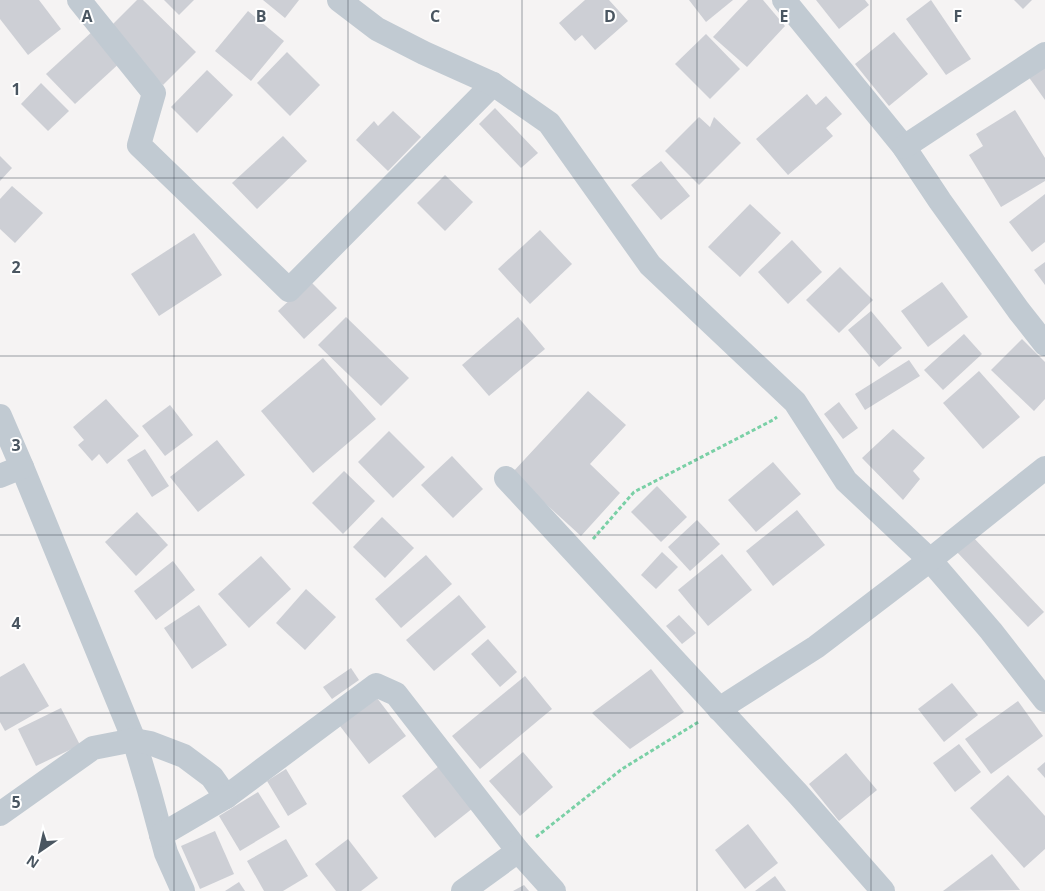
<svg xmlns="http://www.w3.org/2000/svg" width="1045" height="891" font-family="'Open Sans',sans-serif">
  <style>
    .building { fill: #cdcfd5 }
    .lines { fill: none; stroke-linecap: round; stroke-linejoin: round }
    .path { stroke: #7ad0a6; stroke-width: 3; stroke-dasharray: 4 2.5; stroke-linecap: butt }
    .street { stroke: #c1cad2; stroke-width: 24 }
    .grid { fill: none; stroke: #4a5661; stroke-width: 1; stroke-opacity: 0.55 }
    .grid-label { font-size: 16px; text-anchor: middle; font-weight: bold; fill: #4a5661; stroke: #fff; stroke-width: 4; stroke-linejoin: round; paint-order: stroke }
  </style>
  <rect width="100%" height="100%" fill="#f5f3f3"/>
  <g class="building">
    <path d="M0 0H39L61 29 28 55 0 19Z"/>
    <path d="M137 0H143L196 52 163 85 107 30Z"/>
    <path d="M164 0H194L179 15Z"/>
    <path d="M263 0H299L285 18Z"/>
    <path d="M585 0H609L628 21 595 50 582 35 575 41 559 23Z"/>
    <path d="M689 0H733L706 22Z"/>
    <path d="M748 0H763L785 26 747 67 713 37Z"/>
    <path d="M816 0H865L869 5 839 29Z"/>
    <path d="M931 0 971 59 946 75 906 19Z"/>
    <path d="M1014 0H1032L1023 9Z"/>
    <path d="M248 11 284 41 251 81 215 51Z"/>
    <path d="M94 30 123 60 75 104 46 74Z"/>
    <path d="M894 32 928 74 889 106 855 64Z"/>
    <path d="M706 34 740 69 710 99 675 64Z"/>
    <path d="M287 52 320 85 290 116 257 83Z"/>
    <path d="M1045 64V100L1028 76Z"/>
    <path d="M207 70 233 95 197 133 171 107Z"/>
    <path d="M41 83 69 111 48 131 21 104Z"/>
    <path d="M807 94 816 105 826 96 842 114 826 128 833 136 788 175 756 139Z"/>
    <path d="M495 108 538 153 521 168 479 124Z"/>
    <path d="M1015 110 1045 158V181L1001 207 969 155 983 146 976 134Z"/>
    <path d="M393 111 421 137 388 171 356 140 374 121 378 126Z"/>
    <path d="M699 117 710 127 714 117 741 143 699 185 665 151Z"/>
    <path d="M283 136 307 161 257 209 232 183Z"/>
    <path d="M0 156 12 168 0 181Z"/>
    <path d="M661 161 690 196 661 220 631 185Z"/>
    <path d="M445 175 473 202 445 231 417 203Z"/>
    <path d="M12 186 43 213 15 243 0 229V199Z"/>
    <path d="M1045 194V242L1032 252 1009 222Z"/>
    <path d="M750 204 781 233 740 277 708 247Z"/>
    <path d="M540 230 572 264 530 304 498 269Z"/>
    <path d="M194 233 222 275 159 316 131 274Z"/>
    <path d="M792 240 822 272 788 304 758 272Z"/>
    <path d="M1045 262V285L1034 270Z"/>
    <path d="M840 267 873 300 839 333 806 300Z"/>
    <path d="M310 281 337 308 304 339 278 311Z"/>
    <path d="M942 282 968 317 928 347 901 311Z"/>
    <path d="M871 311 902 348 879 367 848 330Z"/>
    <path d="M346 317 409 378 381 406 318 345Z"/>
    <path d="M518 317 545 349 489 396 462 365Z"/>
    <path d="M964 334 982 354 943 390 924 370Z"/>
    <path d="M1022 339 1045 362V399L1034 411 991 370Z"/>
    <path d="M323 358 376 419 313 473 261 411Z"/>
    <path d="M909 360 920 376 865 410 855 394Z"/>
    <path d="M979 371 1020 417 983 449 943 403Z"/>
    <path d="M588 391 626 425 590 464 620 493 581 536 512 473Z"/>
    <path d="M106 399 139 436 107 464 99 454 92 461 78 445 84 440 73 427Z"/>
    <path d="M839 402 858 428 843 439 824 414Z"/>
    <path d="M170 405 193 435 165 456 142 426Z"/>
    <path d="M893 429 925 458 913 471 920 479 903 500 862 458Z"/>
    <path d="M389 431 425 467 393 498 358 462Z"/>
    <path d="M217 440 245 475 198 512 170 477Z"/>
    <path d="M145 449 169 486 152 497 127 460Z"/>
    <path d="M452 456 483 489 453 518 421 485Z"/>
    <path d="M773 462 801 494 756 532 728 500Z"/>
    <path d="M344 471 375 501 343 534 312 503Z"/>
    <path d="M657 486 687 517 661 542 631 512Z"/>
    <path d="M797 510 825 545 773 586 746 551Z"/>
    <path d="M137 512 168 545 136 576 105 542Z"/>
    <path d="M382 517 414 548 385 578 353 547Z"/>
    <path d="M697 520 720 544 690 571 668 547Z"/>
    <path d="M972 536 1044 612 1028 627 956 551Z"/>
    <path d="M662 552 678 567 656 589 641 575Z"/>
    <path d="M722 554 752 590 708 626 678 590Z"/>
    <path d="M426 555 452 584 401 628 375 599Z"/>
    <path d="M261 556 291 589 249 628 218 594Z"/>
    <path d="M173 561 195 590 156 620 134 591Z"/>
    <path d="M306 589 336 617 305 650 276 623Z"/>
    <path d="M459 595 486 627 434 671 406 640Z"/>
    <path d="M199 605 227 645 192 669 164 628Z"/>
    <path d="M679 615 696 633 682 644 666 626Z"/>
    <path d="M488 639 517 672 500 687 471 654Z"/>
    <path d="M24 663 49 706 5 731 0 722V677Z"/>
    <path d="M351 668 359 680 332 699 323 687Z"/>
    <path d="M651 669 684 712 630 749 592 713Z"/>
    <path d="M525 676 552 709 480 769 452 736Z"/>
    <path d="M952 683 978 715 944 742 918 709Z"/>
    <path d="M377 698 406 736 369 764 340 726Z"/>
    <path d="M1018 701 1043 736 991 774 965 739Z"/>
    <path d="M61 708 80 745 36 766 18 729Z"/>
    <path d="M959 744 981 772 955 792 933 763Z"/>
    <path d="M523 752 553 787 520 816 489 781Z"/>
    <path d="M846 753 877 790 839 821 809 784Z"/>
    <path d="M1045 762V778L1037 769Z"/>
    <path d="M439 766 473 808 435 838 402 796Z"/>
    <path d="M286 769 307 804 288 816 267 781Z"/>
    <path d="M1008 775 1045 816V849L1024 868 970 808Z"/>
    <path d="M258 792 280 827 240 851 219 816Z"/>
    <path d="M748 824 778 863 745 889 715 850Z"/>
    <path d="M215 831 234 874 200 889 181 846Z"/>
    <path d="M286 839 308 876 283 891H264L247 861Z"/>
    <path d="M348 839 378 878 361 891H336L315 864Z"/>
    <path d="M992 854 1020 890 943 891Z"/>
    <path d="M775 876 786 891H755Z"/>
    <path d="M239 882 245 891H225Z"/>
    <path d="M524 885 529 891H513Z"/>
  </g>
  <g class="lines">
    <g class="path">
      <path d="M593 539 634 492 773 420 777 417"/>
      <path d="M536 837 622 769 700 721"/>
    </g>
    <g class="street">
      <path d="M79 0 154 93 139 145 289 290 493 84"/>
      <path d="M339 0 377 29 424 53 493 84 549 123 650 265 795 402 846 481 930 560 991 631 1045 700"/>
      <path d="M784 0 904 147 940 201 1019 311 1045 344"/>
      <path d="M904 147 1045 54"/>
      <path d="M0 416 22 467 134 740 149 790 166 853 183 891"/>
      <path d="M0 476 22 467"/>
      <path d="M506 478 798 794 883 891"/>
      <path d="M719 709 816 647 930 560 1045 468"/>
      <path d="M0 814 93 748 134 740 150 743 184 756 212 777 226 797 376 685 396 694 518 851"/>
      <path d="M161 835 226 797"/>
      <path d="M463 891 518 851 554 891"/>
    </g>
  </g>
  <path class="grid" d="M174 0V891M348 0V891M522 0V891M697 0V891M871 0V891M0 178H1045M0 356H1045M0 535H1045M0 713H1045"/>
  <g class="grid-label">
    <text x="87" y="22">A</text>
    <text x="261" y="22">B</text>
    <text x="435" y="22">C</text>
    <text x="610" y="22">D</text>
    <text x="784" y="22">E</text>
    <text x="958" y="22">F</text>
    <text x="16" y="95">1</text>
    <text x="16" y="273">2</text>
    <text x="16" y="451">3</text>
    <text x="16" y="629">4</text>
    <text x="16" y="808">5</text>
  </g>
  <g transform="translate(40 851) rotate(214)" stroke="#ffffff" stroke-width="4" paint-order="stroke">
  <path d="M0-4L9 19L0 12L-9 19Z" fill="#4a5661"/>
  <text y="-8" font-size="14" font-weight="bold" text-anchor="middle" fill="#4a5661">N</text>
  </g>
</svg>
